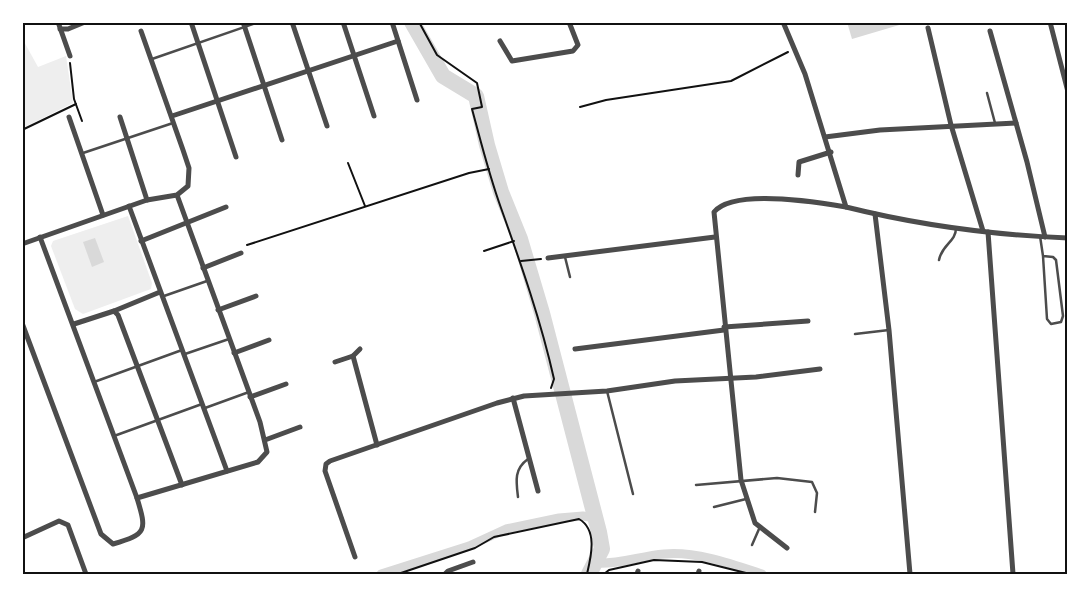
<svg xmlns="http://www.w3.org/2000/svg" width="1090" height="597" font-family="'Varela Round',sans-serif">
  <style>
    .green { fill: #eee }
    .water { fill: #d9d9d9 }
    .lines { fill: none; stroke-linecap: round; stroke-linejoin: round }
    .canal { stroke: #d9d9d9; stroke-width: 9 }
    .river { stroke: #d9d9d9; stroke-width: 16 }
    .path { stroke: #111; stroke-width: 2 }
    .service { stroke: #4c4c4c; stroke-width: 2.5 }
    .minor { stroke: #4c4c4c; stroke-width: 5 }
    .neatline { fill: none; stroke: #111; stroke-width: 2 }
  </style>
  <rect width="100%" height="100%" fill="#fff"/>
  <g class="green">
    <path d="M22 38 38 67 66 56 73 103 23 128Z"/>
    <path d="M128 216 152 283 151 289 83 314 75 309 51 246 53 241Z"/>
  </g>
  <g class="water">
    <path d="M847 22H906V23L852 39Z"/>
    <path d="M95 238 104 262 92 267 83 242Z"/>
  </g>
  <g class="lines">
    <g class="canal">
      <path d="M594 563C618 565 640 556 664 554 696 551 732 564 762 574"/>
      <path d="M381 574 469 546 506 529 559 518 583 516 595 518"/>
    </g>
    <path class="river" d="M412 22 443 76 476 96 487 145 501 192 520 239 542 313 599 532 602 549 589 574"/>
    <g class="path">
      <path d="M419 22 437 55 477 83 482 107 472 109C481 142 489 175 501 208 521 264 541 321 554 379L551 388"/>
      <path d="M70 63 74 99 82 121"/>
      <path d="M580 107 606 100 731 81 788 52"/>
      <path d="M22 130 76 104"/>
      <path d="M348 163 365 206"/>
      <path d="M247 245 469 173 489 169"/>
      <path d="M484 251 514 241"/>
      <path d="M521 261 541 259"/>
      <path d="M398 574 475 548 494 537 579 519C598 530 591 557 587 574"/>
      <path d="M604 574 609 570 654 560 702 562 750 574"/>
    </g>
    <g class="service">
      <path d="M152 59 259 22"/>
      <path d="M987 93 995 123"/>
      <path d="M83 153 173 123"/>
      <path d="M1040 236 1043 256 1053 257 1056 260 1063 316 1061 322 1051 324 1047 319 1043 256"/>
      <path d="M565 257 570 277"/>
      <path d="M939 260C942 244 956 242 956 228"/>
      <path d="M164 296 207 281"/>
      <path d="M855 334 889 330"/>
      <path d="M185 354 229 339"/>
      <path d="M94 382 182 350"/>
      <path d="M607 391 633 494"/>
      <path d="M205 408 249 392"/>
      <path d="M114 436 202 404"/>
      <path d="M696 485 777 478 812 482 817 493 815 512"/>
      <path d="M518 497C516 481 514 469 528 459"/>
      <path d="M714 507 746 499"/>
      <path d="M752 545 759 529"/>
    </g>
    <g class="minor">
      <path d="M58 22 70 56"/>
      <path d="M191 22 236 157"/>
      <path d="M243 22 282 140"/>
      <path d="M292 22 327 126"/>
      <path d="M343 22 374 116"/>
      <path d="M392 22 417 100"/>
      <path d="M783 22 805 74 846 207C918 225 993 235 1068 238"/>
      <path d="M1050 22 1068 92"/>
      <path d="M928 28 951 125 983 231"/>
      <path d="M60 29H68L85 22"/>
      <path d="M990 31 1027 162 1045 237"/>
      <path d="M500 41 512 61 573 51 578 45 569 22"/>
      <path d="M172 116 398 41"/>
      <path d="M69 117 103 215"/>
      <path d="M120 117 147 200"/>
      <path d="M825 137 880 130 1016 123"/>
      <path d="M798 175 799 162 831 152"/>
      <path d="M129 206 227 471"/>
      <path d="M875 214 889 330 910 574"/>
      <path d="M988 232 1013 574"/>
      <path d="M141 241 226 207"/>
      <path d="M22 244 147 200 177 195 188 186 189 168 183 150 141 31"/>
      <path d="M548 258 715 237"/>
      <path d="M203 268 241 253"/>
      <path d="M218 310 256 296"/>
      <path d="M114 311 160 292"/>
      <path d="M22 323 101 534 113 544C147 534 147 531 137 498L40 237"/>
      <path d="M74 324 114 311 118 315 182 485"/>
      <path d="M724 327 808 321"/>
      <path d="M575 349 724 330"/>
      <path d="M234 353 269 340"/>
      <path d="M353 356 377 445"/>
      <path d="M335 362 353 356 360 349"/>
      <path d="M250 397 286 384"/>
      <path d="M513 398 538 491"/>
      <path d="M265 440 300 427"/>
      <path d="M137 498 258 462 267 452 260 422 177 195"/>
      <path d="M22 538 59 521 68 525 86 574"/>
      <path d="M787 548 755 523 741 480 714 212C734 188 817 202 846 207"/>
      <path d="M355 557 325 471 326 464 330 461 497 403 524 396 607 391 675 381 756 377 820 369"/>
      <path d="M445 574 448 571 473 562"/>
      <path d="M637 574 638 571"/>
      <path d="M698 574 699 571"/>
    </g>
  </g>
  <rect width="1090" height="597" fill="none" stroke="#ffffff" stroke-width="48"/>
  <rect x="24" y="24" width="1042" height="549" class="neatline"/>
</svg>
